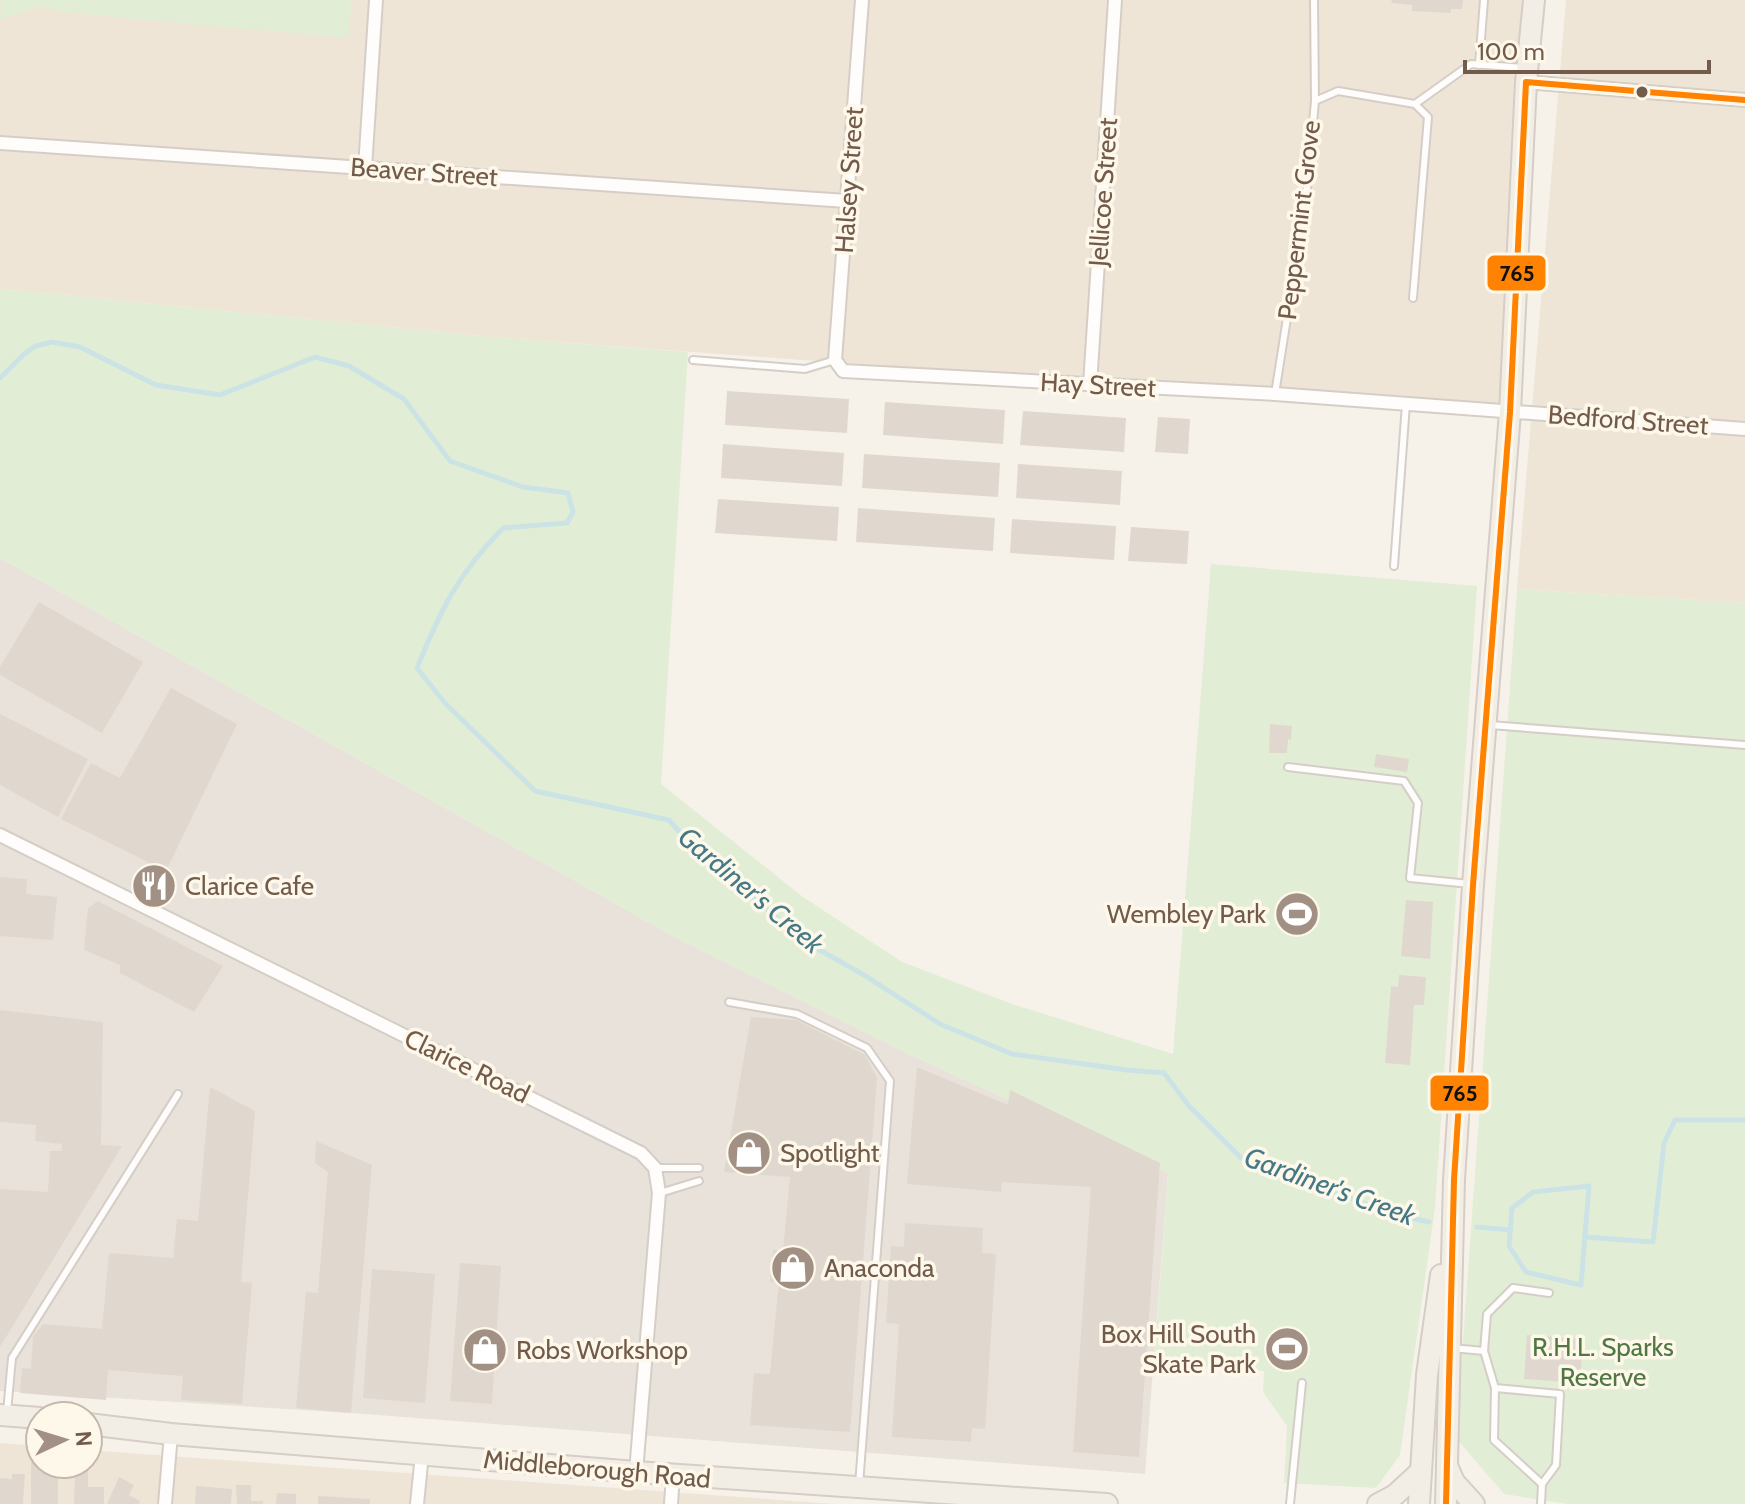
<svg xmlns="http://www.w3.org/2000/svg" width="1745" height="1504" font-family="Cabin,sans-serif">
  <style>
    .residential { fill: #efe5d7 }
    .industrial { fill: #e8e2db }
    .green { fill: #e2edd5 }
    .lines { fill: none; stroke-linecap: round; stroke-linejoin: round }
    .stream { stroke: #cce3e6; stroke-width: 5 }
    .building { fill: #e0d8cf }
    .lane-casing { stroke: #d4cec7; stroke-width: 10 }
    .street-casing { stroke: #d4cec7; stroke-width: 16 }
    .primary-casing { stroke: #d5cdc6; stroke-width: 24 }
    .lane { stroke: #fefdfc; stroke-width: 6 }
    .street { stroke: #fefdfc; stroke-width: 12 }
    .primary { stroke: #f2eee5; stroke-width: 20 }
    .bus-1-casing { stroke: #fef8eb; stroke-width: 12 }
    .bus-1 { stroke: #ff8200; stroke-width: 6 }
    .bus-dot { fill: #735b4b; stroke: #fef8eb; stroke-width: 3 }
    .labels { text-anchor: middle; stroke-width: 7; stroke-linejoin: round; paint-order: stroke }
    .street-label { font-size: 26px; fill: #735b4b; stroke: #fef8eb }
    .poi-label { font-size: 26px; fill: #735b4b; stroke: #fef8eb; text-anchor: start }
    .park-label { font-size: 26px; fill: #517843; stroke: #fef8eb }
    .water-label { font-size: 28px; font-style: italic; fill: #457986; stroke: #fef8eb }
    .line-badge { stroke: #fef8eb; stroke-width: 3 }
    .pale-badge-label { font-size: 22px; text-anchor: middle; font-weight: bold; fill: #111 }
  </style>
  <rect width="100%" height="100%" fill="#f6f2ea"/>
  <g class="residential">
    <path d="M0 0H1539L1510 412 502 338 0 289Z"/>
    <path d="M1566 0H1745V603L1517 589Z"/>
    <path d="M0 1443 40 1446V1464H88V1450L835 1504H0Z"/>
  </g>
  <path class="industrial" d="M0 558 673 936 915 1057 1168 1173 1145 1474 351 1413 0 1391Z"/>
  <g class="green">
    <path d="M1 0H351L349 38 70 13 41 7 0 19Z"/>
    <path d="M0 289 502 338 688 352 661 784 803 897 902 962 1015 1005 1173 1054 1211 564 1477 586 1435 1208 1400 1455 1376 1488 1284 1483 1287 1426 1263 1392 1264 1371 1154 1363 1168 1173 915 1057 673 936 0 558Z"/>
    <path d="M1517 589 1745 603V1504H1568L1504 1494 1456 1438Z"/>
  </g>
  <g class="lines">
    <g class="stream">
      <path d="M0 378 24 354 36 346 52 342 80 347 156 385 220 395 315 357 349 366 404 399 450 461 523 487 568 493 573 512 567 523 503 528C458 574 441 609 417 668L445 703 535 791 669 820 693 847 737 882 800 939 864 975 940 1024 1012 1054 1127 1070 1164 1073 1189 1106 1241 1158 1393 1214 1429 1222"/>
      <path d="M1589 1186 1581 1285 1526 1272 1509 1246 1512 1208 1533 1192Z"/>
      <path d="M1477 1227 1510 1230"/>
      <path d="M1585 1237 1653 1242 1664 1143 1675 1120H1745"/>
    </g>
  </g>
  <g class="building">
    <path d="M1392 0H1463L1462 9H1451V13L1412 11V5L1391 3Z"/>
    <path d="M727 391 849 399 847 433 725 425Z"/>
    <path d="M885 402 1005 410 1003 444 883 435Z"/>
    <path d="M1023 411 1126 418 1124 452 1020 445Z"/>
    <path d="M1158 417 1190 419 1188 454 1155 452Z"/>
    <path d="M723 444 844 453 842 486 721 478Z"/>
    <path d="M864 454 1000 463 998 497 862 488Z"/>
    <path d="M1018 464 1122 471 1120 505 1016 498Z"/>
    <path d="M718 499 839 507 837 541 715 533Z"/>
    <path d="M858 508 995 518 993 551 856 542Z"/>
    <path d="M1012 519 1116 526 1114 560 1010 553Z"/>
    <path d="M1131 527 1189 531 1187 564 1128 561Z"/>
    <path d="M39 602 143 662 102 733 0 675V667Z"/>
    <path d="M171 688 237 724 166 871 61 819 91 763 120 778Z"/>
    <path d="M0 714 88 759 58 817 0 785Z"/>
    <path d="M1270 724 1292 726 1291 740 1288 739 1287 753H1269Z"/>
    <path d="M1376 754 1409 759 1407 772 1374 767Z"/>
    <path d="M0 877 27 879 26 894 57 897 53 940 0 936Z"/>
    <path d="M1406 900 1433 902 1430 959 1401 956Z"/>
    <path d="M98 901 223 966 194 1012 120 973V965L84 950 88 908Z"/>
    <path d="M1399 975 1426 977 1424 1005H1414L1410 1065 1385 1063 1391 986 1398 987Z"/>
    <path d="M0 1010 103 1022 101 1145 122 1146 0 1347V1189L48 1192 50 1151H62V1144L35 1141 36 1125 0 1122Z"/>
    <path d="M751 1017 796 1020 865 1055 877 1078 850 1432 750 1425 754 1373 770 1374 779 1282H770L773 1250 783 1251 790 1177 724 1172Z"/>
    <path d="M917 1067 1008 1105 1010 1090 1160 1163 1139 1457 1073 1452 1091 1187 1002 1182 1001 1192 907 1184Z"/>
    <path d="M210 1087 255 1111 241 1282 252 1283 242 1404 181 1400 183 1376 108 1370 106 1400 20 1393 22 1368 31 1369 33 1337 43 1324 102 1329 109 1253 173 1258 177 1219 198 1221Z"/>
    <path d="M316 1141 372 1165 351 1413 296 1408 306 1292 318 1293 328 1172 315 1163Z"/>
    <path d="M905 1223 983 1228 982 1253 996 1254 985 1429 972 1428 971 1442 892 1437 899 1324 886 1323 891 1246 904 1247Z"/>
    <path d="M460 1263 501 1266 492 1404 450 1401Z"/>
    <path d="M372 1269 435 1274 425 1403 363 1398Z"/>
    <path d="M1527 1335 1583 1339 1580 1383 1524 1379Z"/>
    <path d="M31 1460 51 1464V1477H58V1504H31Z"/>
    <path d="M75 1470H88V1487H104V1504H74Z"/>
    <path d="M12 1474H25L23 1504H0V1478L12 1479Z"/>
    <path d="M119 1477 134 1485 129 1495 140 1501 139 1504H107Z"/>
    <path d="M236 1485H251V1501H263V1504H237Z"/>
    <path d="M196 1486 232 1489 231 1504H195Z"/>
    <path d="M277 1493 296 1494V1504H276Z"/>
    <path d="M318 1496 370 1499V1504H318Z"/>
  </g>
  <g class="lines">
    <g class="lane-casing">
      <g id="lane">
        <path d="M1479 65 1484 0"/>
        <path d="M1315 101 1338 91 1415 104 1428 117 1413 298"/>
        <path d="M1415 104 1471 64 1524 68"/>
        <path d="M693 360 805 369 835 360"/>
        <path d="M1275 394 1306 198 1315 101 1314 0"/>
        <path d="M1394 566 1406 404"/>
        <path d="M1490 725 1745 745"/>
        <path d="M1288 767 1404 781 1418 803 1410 878 1470 884"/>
        <path d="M729 1002 797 1014 867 1048 890 1081 859 1485"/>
        <path d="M655 1168H699"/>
        <path d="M660 1193 699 1181"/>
        <path d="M1452 1348 1484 1351"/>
        <path d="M1495 1388 1560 1394 1556 1465 1542 1484 1541 1504"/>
        <path d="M7 1412 12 1358 178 1094"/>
        <path d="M1542 1484 1494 1440 1495 1388 1484 1351 1487 1314 1513 1288 1549 1293"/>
        <path d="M1290 1504 1302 1383"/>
      </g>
    </g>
    <g class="street-casing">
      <g id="street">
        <path d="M862 0 835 360 843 371 1275 394 1745 429"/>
        <path d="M1526 82 1745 100"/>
        <path d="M0 143 847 201"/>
        <path d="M365 168 376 0"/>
        <path d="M1090 385 1115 0"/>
        <path d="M0 835 641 1153 655 1168 659 1193 636 1472"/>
        <path d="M165 1504 171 1434"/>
        <path d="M417 1504 422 1454"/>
        <path d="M671 1504 673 1475"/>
      </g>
    </g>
    <g class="primary-casing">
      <g id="primary">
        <path d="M0 1415 40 1418"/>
        <path d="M88 1424 171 1434 636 1472 1107 1504"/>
        <path d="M1448 1468 1454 1482 1474 1504"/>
        <path d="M1378 1504 1395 1495 1421 1471"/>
        <path d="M1419 1504 1427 1375 1441 1275"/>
        <path d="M1446 1504 1454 1180 1473 885 1510 412 1526 82 1534 0"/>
      </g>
    </g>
    <use href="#lane" class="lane"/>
    <use href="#street" class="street"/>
    <use href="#primary" class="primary"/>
    <g class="bus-1-casing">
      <path id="bus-1" d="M1446 1504 1454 1180 1473 885 1510 412 1526 82 1745 100"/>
    </g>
    <use href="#bus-1" class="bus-1"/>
  </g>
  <defs>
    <g id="restaurant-disc" transform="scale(2.3)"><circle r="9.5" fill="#a19083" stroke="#fef8eb"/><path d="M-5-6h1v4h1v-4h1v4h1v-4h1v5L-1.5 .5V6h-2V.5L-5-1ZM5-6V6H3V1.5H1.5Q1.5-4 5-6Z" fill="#fff"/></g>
    <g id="stadium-disc" transform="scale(2.3)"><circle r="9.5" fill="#a19083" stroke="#fef8eb"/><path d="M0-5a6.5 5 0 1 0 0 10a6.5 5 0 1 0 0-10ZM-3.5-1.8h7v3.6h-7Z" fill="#fff"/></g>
    <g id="shop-disc" transform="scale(2.3)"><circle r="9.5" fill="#a19083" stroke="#fef8eb"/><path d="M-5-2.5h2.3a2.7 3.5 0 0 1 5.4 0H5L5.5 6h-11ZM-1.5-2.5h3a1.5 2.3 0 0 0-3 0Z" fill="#fff"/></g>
  </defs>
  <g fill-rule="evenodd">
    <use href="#restaurant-disc" x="154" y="886"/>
    <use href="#stadium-disc" x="1297" y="914"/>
    <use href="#shop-disc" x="749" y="1153"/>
    <use href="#shop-disc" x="793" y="1268"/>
    <use href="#stadium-disc" x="1287" y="1349"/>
    <use href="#shop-disc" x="485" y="1350"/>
  </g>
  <circle class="bus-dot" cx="1642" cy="92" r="7"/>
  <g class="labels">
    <g class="street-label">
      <text transform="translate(424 172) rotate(4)" y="9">Beaver Street</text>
      <text transform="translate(849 180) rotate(-86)" y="9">Halsey Street</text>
      <text transform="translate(1103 192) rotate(-86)" y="9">Jellicoe Street</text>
      <text transform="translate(1299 220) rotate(-83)" y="9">Peppermint Grove</text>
      <text transform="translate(1098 385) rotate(3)" y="9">Hay Street</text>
      <text transform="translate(1628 420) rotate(4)" y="9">Bedford Street</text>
      <text transform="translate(467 1066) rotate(26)" y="9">Clarice Road</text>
      <text transform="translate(597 1469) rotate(5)" y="9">Middleborough Road</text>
    </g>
    <g class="poi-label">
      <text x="185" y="895">Clarice Cafe</text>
      <text x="1266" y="923" text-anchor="end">Wembley Park</text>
      <text x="780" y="1162">Spotlight</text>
      <text x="824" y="1277">Anaconda</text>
      <text x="1256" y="1343" text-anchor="end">Box Hill South<tspan x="1256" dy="30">Skate Park</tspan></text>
      <text x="516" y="1359">Robs Workshop</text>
    </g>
    <g class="park-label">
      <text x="1603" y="1356">R.H.L. Sparks<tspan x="1603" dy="30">Reserve</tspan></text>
    </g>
    <g class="water-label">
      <text transform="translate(751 890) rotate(40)" y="10">Gardiner's Creek</text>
      <text transform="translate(1330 1186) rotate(20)" y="10">Gardiner's Creek</text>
    </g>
  </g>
  <g class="line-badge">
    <rect x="1486" y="254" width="61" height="38" rx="8" fill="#ff8200"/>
    <rect x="1429" y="1074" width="61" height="38" rx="8" fill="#ff8200"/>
  </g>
  <g class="pale-badge-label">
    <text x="1517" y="281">765</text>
    <text x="1460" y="1101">765</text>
  </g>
  <g transform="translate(64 1440) rotate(86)"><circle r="38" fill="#fef8eb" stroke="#c6b9ab" stroke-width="2"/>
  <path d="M0-6L14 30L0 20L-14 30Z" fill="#a19083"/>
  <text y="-12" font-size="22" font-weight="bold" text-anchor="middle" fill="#735b4b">N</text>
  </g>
  <path d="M1465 60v12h244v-12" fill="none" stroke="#735b4b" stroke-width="4"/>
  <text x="1477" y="60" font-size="24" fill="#735b4b" stroke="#fef8eb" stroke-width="6" paint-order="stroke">100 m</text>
</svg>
